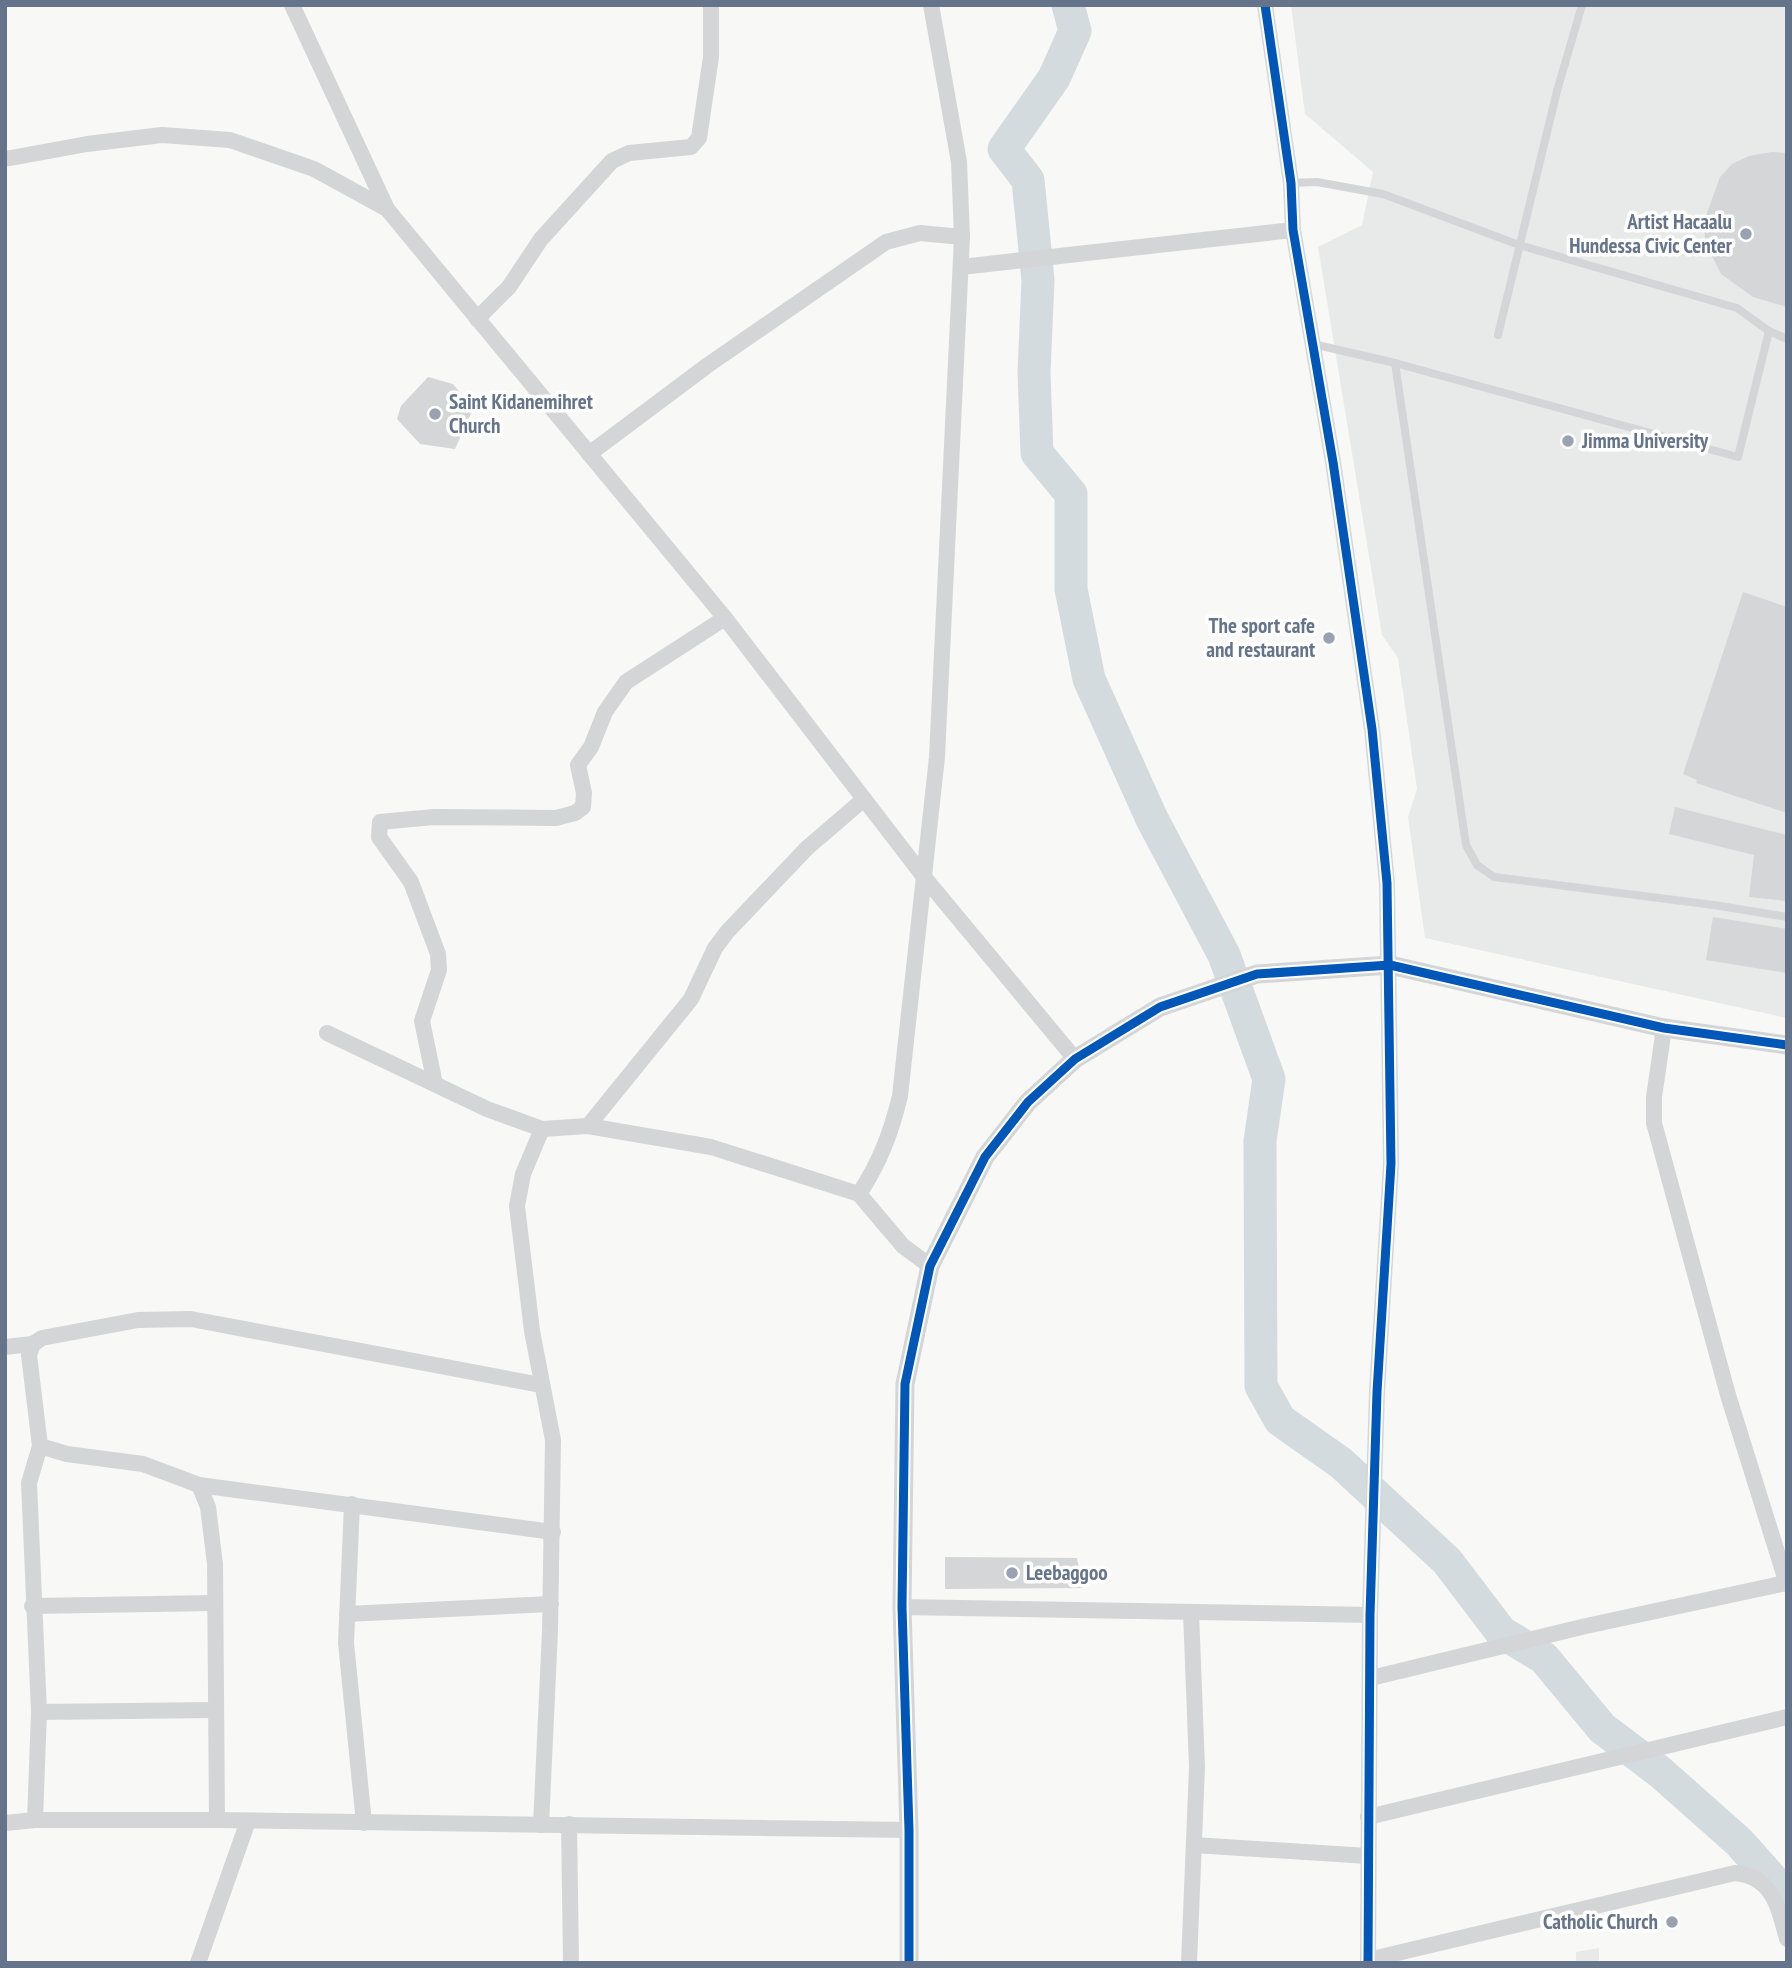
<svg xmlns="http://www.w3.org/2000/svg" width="1792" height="1968" font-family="'PT Sans Narrow',sans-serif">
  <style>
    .built { fill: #e8e9e9 }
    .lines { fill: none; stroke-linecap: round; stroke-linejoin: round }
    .river { stroke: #d4dbdf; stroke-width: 33 }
    .building { fill: #d5d6d7 }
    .service { stroke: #d4d5d6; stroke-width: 8 }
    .minor { stroke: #d4d5d6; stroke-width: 16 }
    .tertiary { stroke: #d4d5d6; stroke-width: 19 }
    .cycleway-casing { stroke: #fff; stroke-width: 13 }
    .cycleway { stroke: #0057b8; stroke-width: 9 }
    .poi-dot { fill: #98a2b0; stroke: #fff; stroke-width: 2.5 }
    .labels { text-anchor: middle; stroke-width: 7; stroke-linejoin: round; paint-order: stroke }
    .poi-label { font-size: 21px; font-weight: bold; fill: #65748a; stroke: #fff; text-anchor: end }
  </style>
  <rect width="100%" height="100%" fill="#f8f8f7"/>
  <g class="built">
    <path d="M1291 5H1787V1018L1425 938 1408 817 1417 789 1398 658 1382 635 1318 247 1362 225 1373 172 1305 114Z"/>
    <path d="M1599 1948V1962L1610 1963H1576V1952Z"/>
  </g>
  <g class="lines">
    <path class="river" d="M1068 5 1075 31 1054 78 1004 149 1028 180 1038 280 1034 373 1037 453 1071 494V589L1089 679 1152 819 1224 955 1269 1079 1260 1141 1261 1386 1280 1420 1341 1463 1447 1561 1501 1632 1544 1658 1602 1728 1660 1772 1739 1842 1787 1896"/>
  </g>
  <g class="building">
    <path d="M1772 152 1787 153V307L1753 297 1721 274 1706 244 1703 224 1720 177 1732 164 1749 156Z"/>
    <path d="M428 377 453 384 473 409 455 449 420 444 397 419 401 406Z"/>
    <path d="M1743 592 1787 607V813L1696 783 1697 780 1683 774Z"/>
    <path d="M1675 807 1787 835V901L1749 897 1754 855 1669 834Z"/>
    <path d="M1713 917 1787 929V973L1706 960Z"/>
    <path d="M945 1557 1077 1558 1083 1588 945 1589Z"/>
  </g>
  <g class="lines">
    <g class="service">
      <path d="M1291 183 1317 182 1383 194 1519 245 1737 308 1769 331 1787 339"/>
      <path d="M1498 335 1557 91 1582 5"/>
      <path d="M1313 344 1395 363 1738 457 1769 331"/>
      <path d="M1395 363 1466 845 1477 865 1494 877 1714 905 1787 917"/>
    </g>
    <g class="minor">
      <path d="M292 5 387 209 725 618 924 877 1075 1059"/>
      <path d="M1265 5 1291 183 1293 230 1333 462 1372 729 1387 883 1391 1164 1377 1392 1370 1615 1368 1963"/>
      <path d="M5 159 87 144 162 135 230 140 314 169 387 209"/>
      <path d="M961 267 1293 230"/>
      <path d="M477 319 509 287 541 239 612 161 629 153 691 147 699 138 711 57V5"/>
      <path d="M589 454 708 365 886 242 920 233 962 237"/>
      <path d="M1664 1028 1654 1097V1123L1728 1395 1787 1584"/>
      <path d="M327 1033 487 1109 542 1129 588 1126 711 1147 859 1194 903 1246 930 1266"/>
      <path d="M435 1084 422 1021 439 970 438 954 411 882 379 837 380 822 434 817 556 818 575 813 583 807 584 793 578 765 591 747 605 712 626 682 725 618"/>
      <path d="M588 1126 691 999 715 948 727 932 807 848 864 799"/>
      <path d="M859 1194C880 1162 891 1133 900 1096L937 757 962 237 959 162 931 5"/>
      <path d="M5 1347 33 1344"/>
      <path d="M40 1446 67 1454 143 1464 199 1485 208 1507 215 1564 217 1820"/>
      <path d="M199 1485 553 1532"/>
      <path d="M352 1504 346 1643 364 1823"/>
      <path d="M32 1606 214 1603"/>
      <path d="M902 1607 1370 1615"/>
      <path d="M347 1614 551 1604"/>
      <path d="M1371 1678 1586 1626 1786 1583"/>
      <path d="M39 1712 214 1710"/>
      <path d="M1368 1817 1787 1717"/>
      <path d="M35 1820 39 1712 29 1483 40 1446 29 1355 33 1344 42 1338 138 1320 191 1319 541 1385"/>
      <path d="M5 1823 35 1820H217L909 1830"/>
      <path d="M569 1824 571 1963"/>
      <path d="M541 1825 550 1631 553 1440 532 1331 517 1206 523 1174 542 1129"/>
      <path d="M1194 1845 1368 1856"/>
      <path d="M1368 1960 1735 1873C1773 1877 1778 1906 1787 1939"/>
      <path d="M198 1963 248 1821"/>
      <path d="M1189 1963 1197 1767 1191 1612"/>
    </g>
    <path class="tertiary" d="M909 1963V1830L902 1607 905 1384 930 1266 985 1157 1028 1102 1075 1059 1160 1007 1257 974 1390 965 1664 1028 1787 1045"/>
    <g class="cycleway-casing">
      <g id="cycleway">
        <path d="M1265 5 1291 183 1293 230 1333 462 1372 729 1387 883 1391 1164 1377 1392 1370 1615 1368 1963"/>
        <path d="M909 1963V1830L902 1607 905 1384 930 1266 985 1157 1028 1102 1075 1059 1160 1007 1257 974 1390 965 1664 1028 1787 1045"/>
      </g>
    </g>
    <use href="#cycleway" class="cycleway"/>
  </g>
  <g class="poi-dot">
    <circle cx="1746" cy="234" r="7"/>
    <circle cx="435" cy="414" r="7"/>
    <circle cx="1568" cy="441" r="7"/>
    <circle cx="1329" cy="638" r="7"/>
    <circle cx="1012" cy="1573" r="7"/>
    <circle cx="1672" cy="1922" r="7"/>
  </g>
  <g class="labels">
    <g class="poi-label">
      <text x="1732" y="229">Artist Hacaalu<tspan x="1732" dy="24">Hundessa Civic Center</tspan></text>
      <text x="449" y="409" text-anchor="start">Saint Kidanemihret<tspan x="449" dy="24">Church</tspan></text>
      <text x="1582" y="448" text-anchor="start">Jimma University</text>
      <text x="1315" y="633">The sport cafe<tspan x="1315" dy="24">and restaurant</tspan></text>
      <text x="1026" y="1580" text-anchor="start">Leebaggoo</text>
      <text x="1658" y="1929">Catholic Church</text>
    </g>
  </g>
  <rect width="1792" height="1968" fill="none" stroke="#65748a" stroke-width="14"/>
</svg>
